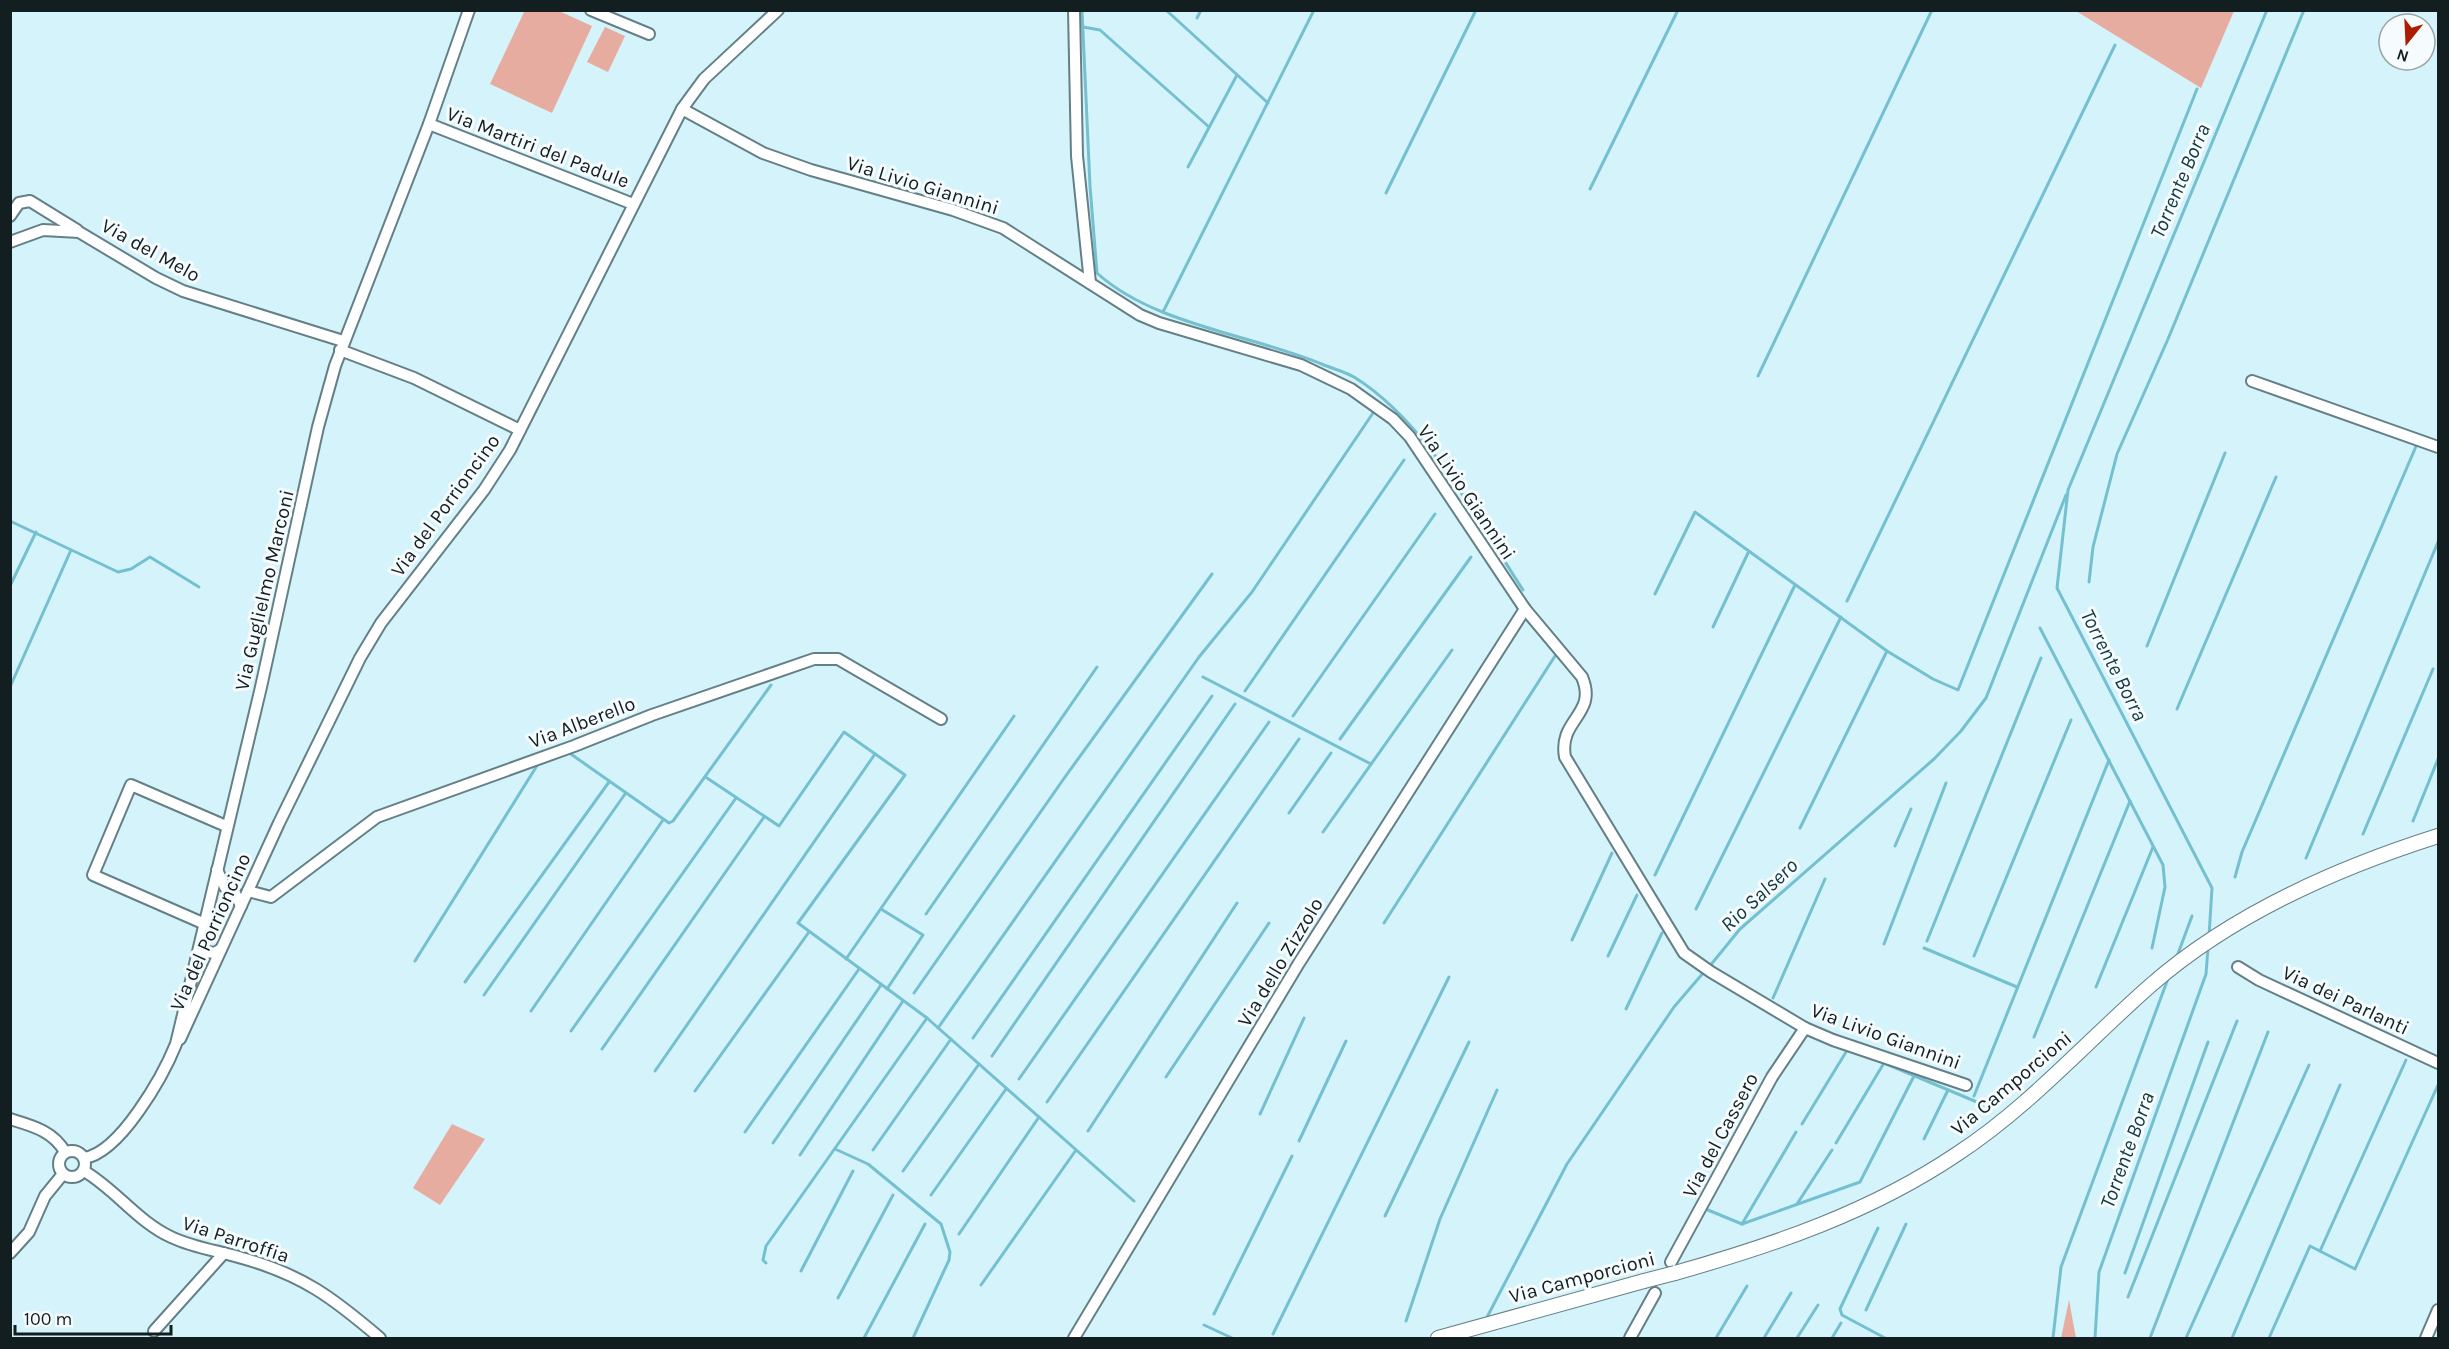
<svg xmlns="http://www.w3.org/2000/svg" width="2449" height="1349" font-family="Karla,sans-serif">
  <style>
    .green { fill: #e7aca0 }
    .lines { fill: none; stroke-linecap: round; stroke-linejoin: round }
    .stream { stroke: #74c0d1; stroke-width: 3 }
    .minor-casing { stroke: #648086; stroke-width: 14 }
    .major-casing { stroke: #648086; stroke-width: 16 }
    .minor { stroke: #fff; stroke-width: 10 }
    .major { stroke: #fff; stroke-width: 14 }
    .major-bridge-casing { stroke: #648086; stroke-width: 16; stroke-linecap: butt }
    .major-bridge { stroke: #fff; stroke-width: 14 }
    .labels { text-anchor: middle; stroke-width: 6; stroke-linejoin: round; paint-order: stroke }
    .street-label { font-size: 20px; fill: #131e21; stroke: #f6fcfd }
    .water-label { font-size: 21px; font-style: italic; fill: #143840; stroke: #f6fcfd }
  </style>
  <rect width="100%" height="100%" fill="#d5f3fb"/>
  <g class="green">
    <path d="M525 10 559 11 592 26 552 113 490 84Z"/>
    <path d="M2076 11H2234L2201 88Z"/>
    <path d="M605 27 625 36 608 72 587 62Z"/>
    <path d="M452 1124 485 1139 440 1205 413 1188Z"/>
    <path d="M2069 1300 2076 1338H2061Z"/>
  </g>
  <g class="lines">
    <g class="stream">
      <path d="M1082 10 1090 186 1097 273C1154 325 1254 335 1324 365 1334 369 1345 372 1354 377 1427 422 1477 520 1523 590"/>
      <path d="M1166 10 1268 103"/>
      <path d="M1197 18 1201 10"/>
      <path d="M1083 27 1100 30 1209 127"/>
      <path d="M1188 167 1237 75"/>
      <path d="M1590 189 1678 10"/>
      <path d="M1386 193 1476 10"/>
      <path d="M1163 312 1314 10"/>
      <path d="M1758 376 1932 10"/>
      <path d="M10 521 118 572 131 569 150 557 199 587"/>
      <path d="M2089 582 2093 547 2117 454 2168 339 2304 10"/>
      <path d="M10 586 36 532"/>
      <path d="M1655 594 1695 512 1887 651 1933 679 1958 690 2197 89"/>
      <path d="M1847 601 2115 45"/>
      <path d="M1713 627 1748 553"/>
      <path d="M2040 628 2163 865 2165 887 2152 948"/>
      <path d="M2147 646 2225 453"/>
      <path d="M1203 677 1371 764"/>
      <path d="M10 687 71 550"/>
      <path d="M1245 691 1404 460"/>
      <path d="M2177 709 2276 477"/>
      <path d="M1293 716 1435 514"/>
      <path d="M1340 739 1471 557"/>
      <path d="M568 752 669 823 673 821 771 685"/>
      <path d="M707 778 779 826 844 732 905 775 798 923 927 1018 1134 1201"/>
      <path d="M1289 813 1331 753"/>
      <path d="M2413 821 2438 759"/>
      <path d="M1800 828 1887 651"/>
      <path d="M1323 832 1452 650"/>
      <path d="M2363 834 2433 669"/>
      <path d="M1895 846 1911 809"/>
      <path d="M2306 858 2438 542"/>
      <path d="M1655 875 1795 585"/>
      <path d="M2235 877 2242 852 2417 444"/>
      <path d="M881 909 923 935 887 989"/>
      <path d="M1696 909 1841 617"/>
      <path d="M926 914 1097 667"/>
      <path d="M1384 923 1555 656"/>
      <path d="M2209 936 2212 888 2057 588 2068 490 2267 10"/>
      <path d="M1572 940 1612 853"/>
      <path d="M1927 941 2041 658"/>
      <path d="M1884 944 1946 783"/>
      <path d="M1924 948 2017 987"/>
      <path d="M1608 956 1637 895"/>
      <path d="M1974 956 2071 720"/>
      <path d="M846 959 1014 716"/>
      <path d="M2176 959 2192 916"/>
      <path d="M415 961 538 764"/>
      <path d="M1709 967 1740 929 1934 759 1961 731 1986 698 2066 495"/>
      <path d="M465 982 609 782"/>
      <path d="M2096 987 2153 847"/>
      <path d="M914 993 1065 777 1212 574"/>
      <path d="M484 995 625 794"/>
      <path d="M1773 998 1825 879"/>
      <path d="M1626 1009 1662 933"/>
      <path d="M531 1011 663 820"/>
      <path d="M938 1028 1199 657 1252 592 1373 413"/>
      <path d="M571 1031 736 798"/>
      <path d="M2034 1037 2130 801"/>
      <path d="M973 1038 1212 696"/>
      <path d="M602 1049 764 817"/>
      <path d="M992 1056 1235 704"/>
      <path d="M655 1071 875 754"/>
      <path d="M1166 1077 1269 923"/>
      <path d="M1019 1079 1269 722"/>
      <path d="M695 1091 809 932"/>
      <path d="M1974 1096 2109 760"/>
      <path d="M1047 1102 1299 739"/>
      <path d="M1260 1114 1304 1018"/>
      <path d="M1802 1124 1846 1052"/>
      <path d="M1088 1131 1237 903"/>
      <path d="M745 1132 859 969"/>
      <path d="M1924 1139 1948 1090"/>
      <path d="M1299 1141 1346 1041"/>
      <path d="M773 1143 881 985"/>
      <path d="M1836 1143 1884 1063 1984 1105"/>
      <path d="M835 1149 868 1164 941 1224 950 1252 949 1260 913 1338"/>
      <path d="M873 1150 951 1039"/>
      <path d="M800 1155 903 1001"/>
      <path d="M903 1171 979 1064"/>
      <path d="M931 1195 1006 1089"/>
      <path d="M1797 1204 1832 1150"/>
      <path d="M1708 1210 1742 1224 1860 1182 1914 1076"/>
      <path d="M1385 1216 1469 1042"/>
      <path d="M1742 1224 1796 1132"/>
      <path d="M1878 1228 1840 1309 1842 1315 1885 1338"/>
      <path d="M959 1234 1039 1117"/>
      <path d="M2320 1251 2406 1060"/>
      <path d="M766 1263 763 1260 766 1246 927 1018"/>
      <path d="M801 1271 853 1171"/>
      <path d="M2125 1273 2208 1042"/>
      <path d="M981 1285 1076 1150"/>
      <path d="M2128 1297 2237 1021"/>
      <path d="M838 1298 893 1195"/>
      <path d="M1866 1310 1906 1224"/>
      <path d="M1214 1314 1292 1156"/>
      <path d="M1406 1321 1440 1219 1497 1090"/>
      <path d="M1485 1321 1567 1164 1674 1007 1704 972"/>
      <path d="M1204 1325 1232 1338"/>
      <path d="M1273 1334 1449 977"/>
      <path d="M864 1338 925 1224"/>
      <path d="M1716 1338 1747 1286"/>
      <path d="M1764 1338 1791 1293"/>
      <path d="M1797 1338 1818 1305"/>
      <path d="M1832 1338 1841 1323"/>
      <path d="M2053 1338 2061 1267 2169 976"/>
      <path d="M2095 1338 2099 1272 2206 974 2208 948"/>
      <path d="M2150 1338 2268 1032"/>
      <path d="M2186 1338 2309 1065"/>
      <path d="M2232 1338 2340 1085"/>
      <path d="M2269 1338 2310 1246 2355 1269 2438 1085"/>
    </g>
    <g class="minor-casing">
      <g id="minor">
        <path d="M591 10 649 34"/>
        <path d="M1074 10 1077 156 1090 283"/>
        <path d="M682 109 763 153 811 170 953 210 1003 228 1140 315 1159 323 1301 365 1351 389 1393 419 1410 437 1525 609 1582 677C1598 715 1558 719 1565 757L1684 953 1711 972 1805 1028 1833 1040 1966 1085"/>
        <path d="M429 124 633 204"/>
        <path d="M10 216 19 203 30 201 77 230"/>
        <path d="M10 242 43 230 79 232 156 278 183 291 343 341"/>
        <path d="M340 350 414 378 520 430"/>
        <path d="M2252 381 2438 447"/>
        <path d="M217 870 225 887 234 891 241 906"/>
        <path d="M248 891 271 897 377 817 574 746 652 715 814 659H838L941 719"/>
        <path d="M205 924 93 875 131 785 226 826"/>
        <path d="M202 937V947L207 952 215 953 221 949"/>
        <path d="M2238 967 2259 980 2438 1063"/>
        <path d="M180 1039 279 823 360 658 381 623 484 490 510 450 682 109 704 79 778 10"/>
        <path d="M10 1119C33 1126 53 1131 65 1152"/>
        <circle cx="72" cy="1164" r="13"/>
        <path d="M84 1158C120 1153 163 1076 176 1044L261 687 318 427 335 366 429 124 469 10"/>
        <path d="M84 1171C115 1189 138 1222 171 1237 194 1248 219 1251 242 1258 303 1275 333 1298 380 1338"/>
        <path d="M10 1253 29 1232 45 1196 63 1174"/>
        <path d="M1671 1262 1772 1077 1805 1028"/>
        <path d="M154 1331 224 1253"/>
        <path d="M1074 1338 1299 963 1525 609"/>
        <path d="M1630 1338 1655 1293"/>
        <path d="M2426 1338 2438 1310"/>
      </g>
    </g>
    <g class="major-casing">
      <g id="major">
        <path d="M1675 1273C1774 1245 1871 1212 1957 1154 2029 1107 2087 1041 2151 985 2232 914 2337 868 2438 836"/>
        <path d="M1438 1338 1644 1281"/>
      </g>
    </g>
    <use href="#minor" class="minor"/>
    <use href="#major" class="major"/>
    <g class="major-bridge-casing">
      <path id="major-bridge" d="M1644 1281 1675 1273"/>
    </g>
    <use href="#major-bridge" class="major-bridge"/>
  </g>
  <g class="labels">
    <g class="street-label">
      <text transform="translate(538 147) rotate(21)" y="7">Via Martiri del Padule</text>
      <text transform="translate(923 185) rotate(17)" y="7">Via Livio Giannini</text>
      <text transform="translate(151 250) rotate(29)" y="7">Via del Melo</text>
      <text transform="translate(1467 492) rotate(56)" y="7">Via Livio Giannini</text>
      <text transform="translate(445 505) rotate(-54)" y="7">Via del Porrioncino</text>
      <text transform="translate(264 590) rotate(-77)" y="7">Via Guglielmo Marconi</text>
      <text transform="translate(582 722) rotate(-21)" y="7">Via Alberello</text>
      <text transform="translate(210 932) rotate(-66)" y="7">Via del Porrioncino</text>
      <text transform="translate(1280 962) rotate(-59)" y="7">Via dello Zizzolo</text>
      <text transform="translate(2346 1000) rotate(25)" y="7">Via dei Parlanti</text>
      <text transform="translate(1886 1036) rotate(20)" y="7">Via Livio Giannini</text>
      <text transform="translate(2011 1083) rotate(-40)" y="7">Via Camporcioni</text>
      <text transform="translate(1720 1135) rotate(-62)" y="7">Via del Cassero</text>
      <text transform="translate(236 1239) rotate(18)" y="7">Via Parroffia</text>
      <text transform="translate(1582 1277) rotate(-15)" y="7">Via Camporcioni</text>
    </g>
    <g class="water-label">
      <text transform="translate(2180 181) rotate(-67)" y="7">Torrente Borra</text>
      <text transform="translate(2114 665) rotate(63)" y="7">Torrente Borra</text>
      <text transform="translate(1759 895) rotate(-43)" y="7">Rio Salsero</text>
      <text transform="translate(2127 1150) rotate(-70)" y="7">Torrente Borra</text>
    </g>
  </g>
  <rect width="2449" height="1349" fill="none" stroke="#131e21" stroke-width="24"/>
  <g transform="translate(2407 42) rotate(198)"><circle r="28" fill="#f6fcfd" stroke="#9ba3a5" stroke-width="1.5"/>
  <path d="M0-4.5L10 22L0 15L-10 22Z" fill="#ab1c02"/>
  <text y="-9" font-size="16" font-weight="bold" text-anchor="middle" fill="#131e21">N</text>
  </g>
  <path d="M15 1325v9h156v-9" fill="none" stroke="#131e21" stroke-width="3"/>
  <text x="24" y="1325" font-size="18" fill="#131e21" stroke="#f6fcfd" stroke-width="4.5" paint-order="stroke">100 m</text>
</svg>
